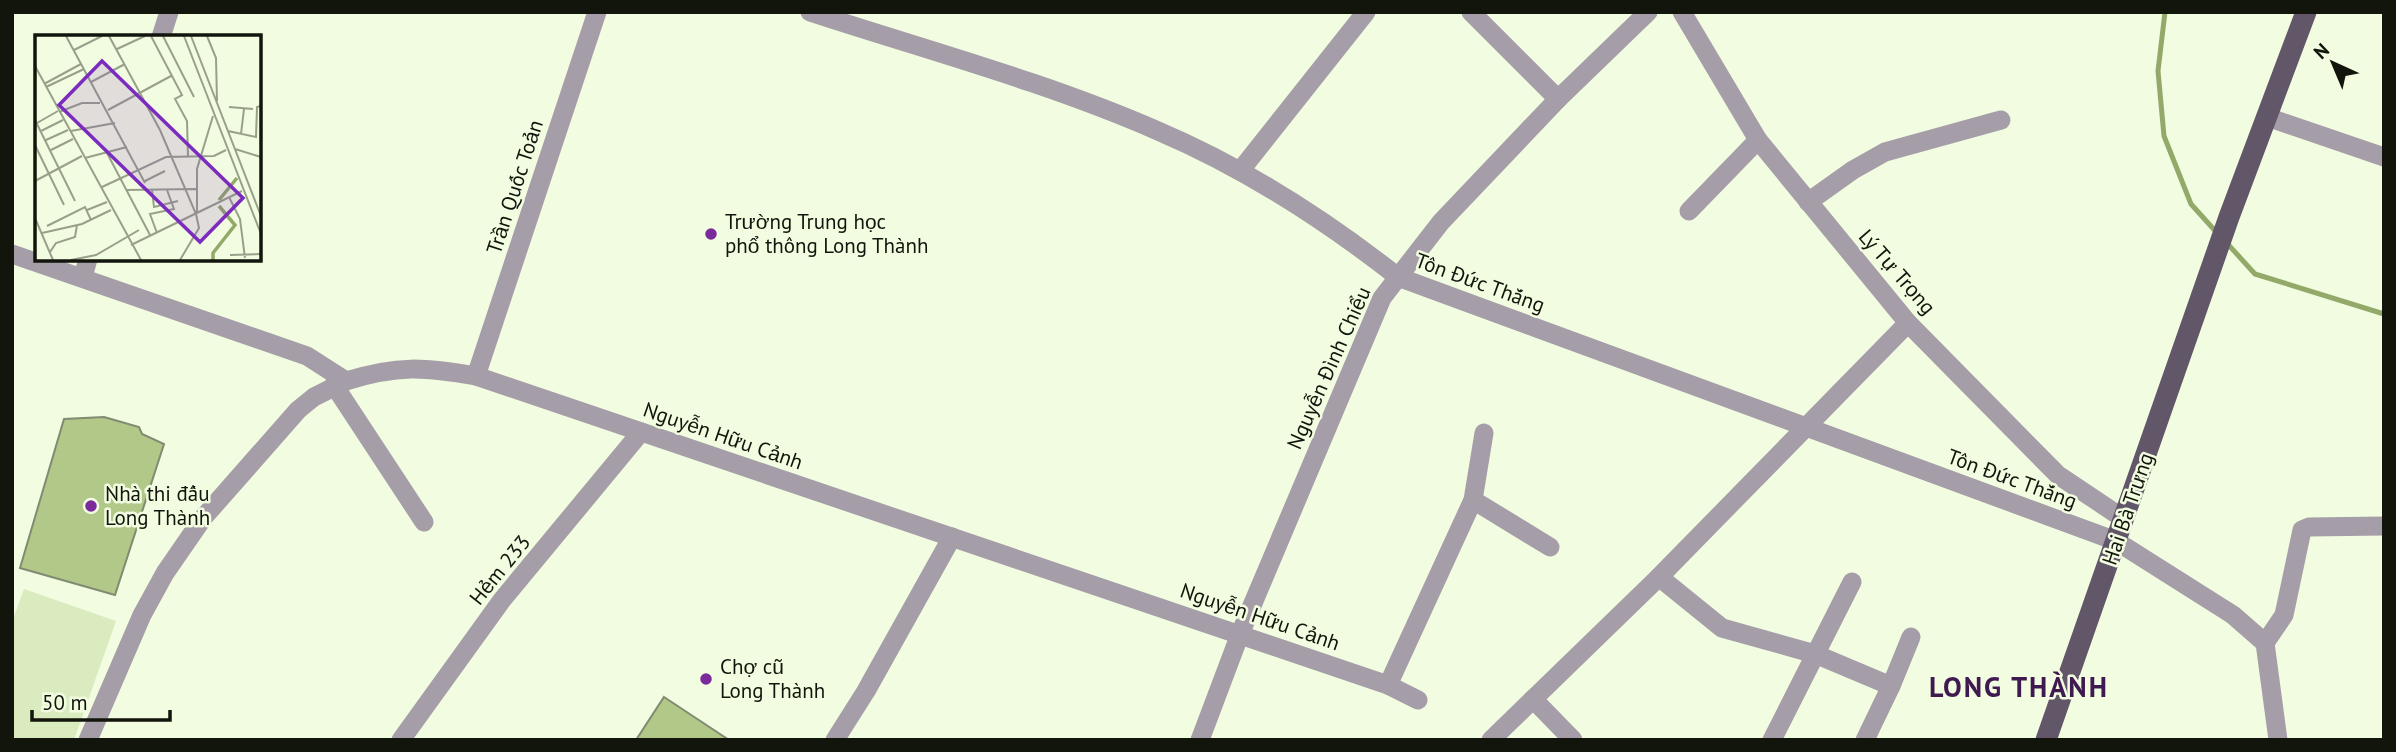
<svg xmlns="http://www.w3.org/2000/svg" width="2396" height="752" font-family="'PT Sans',sans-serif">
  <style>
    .green { fill: #daebbf }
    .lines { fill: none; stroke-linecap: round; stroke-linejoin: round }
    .stream { stroke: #93a96a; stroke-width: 5 }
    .building { fill: #b1c888; stroke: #818b71; stroke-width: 2 }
    .minor { stroke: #a59ea9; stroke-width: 19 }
    .major { stroke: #625669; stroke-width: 21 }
    .poi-dot { fill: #7a2a9b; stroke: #f2fce0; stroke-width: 2.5 }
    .labels { text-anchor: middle; stroke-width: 5; stroke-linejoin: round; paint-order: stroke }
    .street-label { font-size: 21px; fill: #12150b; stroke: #f2fce0 }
    .poi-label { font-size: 21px; fill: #12150b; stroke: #f2fce0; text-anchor: start }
    .district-label { font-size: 28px; font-weight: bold; letter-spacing: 2px; fill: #3f1a50; stroke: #f2fce0 }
    .inset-river { fill: none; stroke: #93a96a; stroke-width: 3.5 }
    .inset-road { fill: none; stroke: #98a08b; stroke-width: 2 }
    .view { fill: #7b2cbf; fill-opacity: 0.15; stroke: #7b2cbf; stroke-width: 3.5 }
    .inset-edge { fill: none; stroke: #12150b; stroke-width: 3.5 }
  </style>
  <rect width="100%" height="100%" fill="#f2fce0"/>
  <path class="green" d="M24 589 116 621 74 740H12V622Z"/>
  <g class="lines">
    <g class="stream">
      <path d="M2165 12 2158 71 2164 136 2191 204 2218 234"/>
      <path d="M2225 241 2255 274 2384 314"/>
    </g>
  </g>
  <g class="building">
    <path d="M104 417 139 427 142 434 164 444 115 595 20 568 64 419Z"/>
    <path d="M664 697 729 740H636Z"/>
  </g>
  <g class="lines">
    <g class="minor">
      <path d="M810 12C926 50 1046 82 1158 131 1245 168 1324 219 1398 277L2116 541 2233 615 2265 643 2278 740"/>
      <path d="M1471 12 1558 99"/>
      <path d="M1682 12 1758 140 1908 323 2058 475 2124 519"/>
      <path d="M161 37 169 12"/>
      <path d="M2267 117 2384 157"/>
      <path d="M1240 171 1366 12"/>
      <path d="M1808 202 1853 170 1885 152 2001 120"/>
      <path d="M1689 211 1758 140"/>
      <path d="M12 254 307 356 346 381C398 365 424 367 476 376L1388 685 1418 700"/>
      <path d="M83 277 88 259"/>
      <path d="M476 376 597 12"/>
      <path d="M334 385 424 522"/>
      <path d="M1473 500 1550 547"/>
      <path d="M1659 577 1722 628 1815 654 1891 686 1865 740"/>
      <path d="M2265 643 2284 615 2302 530 2309 527 2384 526"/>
      <path d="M1388 685 1473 500 1484 433"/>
      <path d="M1891 686 1911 637"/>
      <path d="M1533 699 1573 740"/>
      <path d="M88 740 142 615 165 573 203 518 298 410 314 397 346 381"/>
      <path d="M401 740 502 600 641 432"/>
      <path d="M835 740 866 691 952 537"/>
      <path d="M1200 740 1240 634 1382 298 1441 222 1558 99 1648 12"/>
      <path d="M1491 740 1659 577 1908 323"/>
      <path d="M1772 740 1852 582"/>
    </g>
    <path class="major" d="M2046 740 2229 217 2306 12"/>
  </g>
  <g class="poi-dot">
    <circle cx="711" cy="234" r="7"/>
    <circle cx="91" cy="506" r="7"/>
    <circle cx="706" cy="679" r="7"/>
  </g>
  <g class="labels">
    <g class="street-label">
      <text transform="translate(515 187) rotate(-72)" y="7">Trần Quốc Toản</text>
      <text transform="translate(1897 272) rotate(49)" y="7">Lý Tự Trọng</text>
      <text transform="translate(1480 283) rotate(20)" y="7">Tôn Đức Thắng</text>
      <text transform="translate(1329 368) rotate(-66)" y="7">Nguyễn Đình Chiểu</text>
      <text transform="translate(723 436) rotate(19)" y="7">Nguyễn Hữu Cảnh</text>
      <text transform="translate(2012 479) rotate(20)" y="7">Tôn Đức Thắng</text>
      <text transform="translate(2128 509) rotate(-71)" y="7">Hai Bà Trưng</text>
      <text transform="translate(500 570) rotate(-51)" y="7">Hẻm 233</text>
      <text transform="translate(1260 617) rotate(19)" y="7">Nguyễn Hữu Cảnh</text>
    </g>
    <g class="poi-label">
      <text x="725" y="229">Trường Trung học<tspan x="725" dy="24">phổ thông Long Thành</tspan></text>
      <text x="105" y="501">Nhà thi đấu<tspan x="105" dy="24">Long Thành</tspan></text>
      <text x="720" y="674">Chợ cũ<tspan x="720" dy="24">Long Thành</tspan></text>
    </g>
    <g class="district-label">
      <text x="2019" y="697">LONG THÀNH</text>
    </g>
  </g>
  <g transform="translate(35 35)">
    <rect width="226" height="226" fill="#f2fce0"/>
    <path class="inset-river" d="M184 165 202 143M178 225V218L200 190 184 171"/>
    <path class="inset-road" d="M31 1 110 148M74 1 125 95 161 179 164 193 145 225M116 1 147 60 140 64 152 86 153 121M128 1 159 62M149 1 226 199M156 1 226 181M172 1 181 23 182 66M82 14 110 1M39 15 67 1M0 31 106 225M56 47 90 29M9 49 46 29M11 52 49 34M194 72 218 74M73 75 136 41M24 77 47 68H65M0 85 40 166M2 88 23 76M6 96 28 85M36 96 80 88M193 96 221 102 222 72 226 71M206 99 209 74M11 105 33 95M0 110 29 170M200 114 226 122M16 115 38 104M72 118 115 200M50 123 92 112M0 146 47 121M110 146 130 136M67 152 131 122 179 121 191 115M91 155 161 154M117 155 119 172 143 166M194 162 205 184 210 223M52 175 72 167M162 178V134L178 81M0 183 18 225M12 191 50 172 56 185M7 198 47 189 76 175M122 198 115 179 139 174 132 155M96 210 207 156M15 217 21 208 40 202 42 190M195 220 226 219M36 225 61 220 104 195"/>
    <path class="view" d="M67 26 208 163 165 207 24 70Z"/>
    <rect width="226" height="226" class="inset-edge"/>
  </g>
  <rect width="2396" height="752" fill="none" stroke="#12150b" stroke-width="28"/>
  <g transform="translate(2333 63) rotate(316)" stroke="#f2fce0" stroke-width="5" paint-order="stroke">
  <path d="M0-5L12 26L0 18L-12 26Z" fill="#12150b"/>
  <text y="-10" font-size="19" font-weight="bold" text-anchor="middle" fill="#12150b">N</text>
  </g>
  <path d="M32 710v10h138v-10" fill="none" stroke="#12150b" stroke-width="3.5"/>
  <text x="42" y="710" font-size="21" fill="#12150b" stroke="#f2fce0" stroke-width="5" paint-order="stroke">50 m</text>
</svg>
